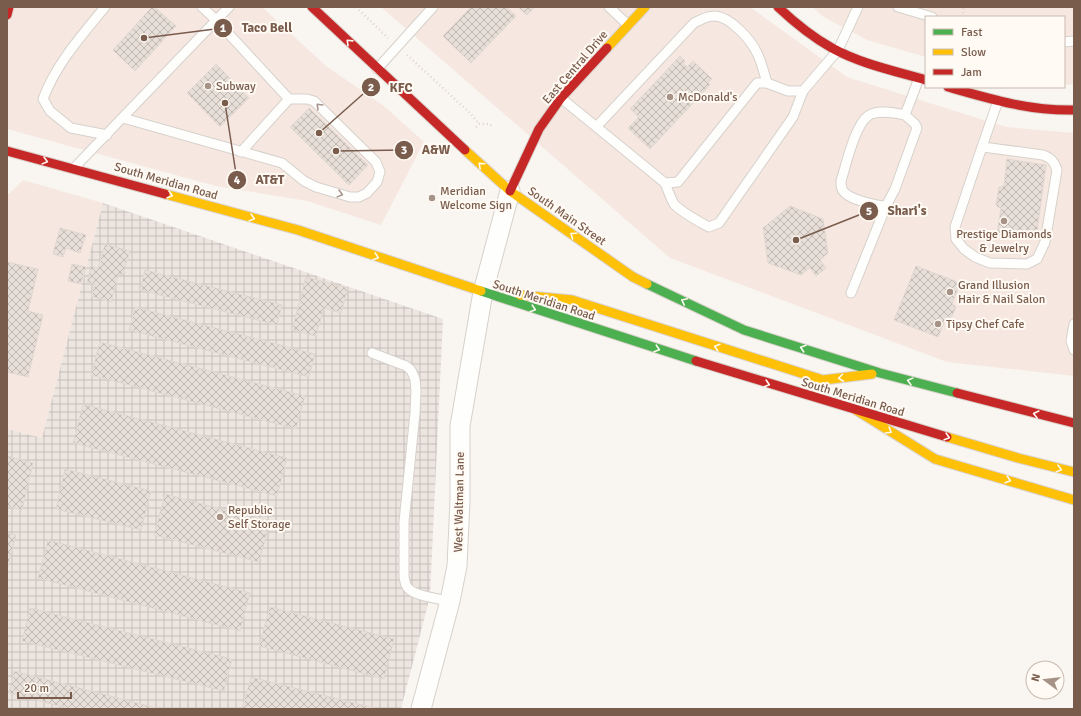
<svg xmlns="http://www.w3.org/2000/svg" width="1081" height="716" font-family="Signika,sans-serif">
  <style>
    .commercial { fill: #f6e8e1 }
    .industrial { fill: url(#industrial-grid) }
    .building { fill: url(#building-cross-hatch); stroke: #e2d8d2 }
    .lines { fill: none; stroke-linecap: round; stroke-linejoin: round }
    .lane-casing { stroke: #d7d1cb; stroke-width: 11 }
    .street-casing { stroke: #d7d1cb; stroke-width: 21 }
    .fast-casing { stroke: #d9d2cb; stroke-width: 11 }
    .slow-casing { stroke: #d9d2cb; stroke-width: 11 }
    .jam-casing { stroke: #d9d2cb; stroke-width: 11 }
    .path { stroke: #dcd5d0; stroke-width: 2.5; stroke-dasharray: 1 3; stroke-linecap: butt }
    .lane { stroke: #fefefd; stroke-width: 9 }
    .street { stroke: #fefefd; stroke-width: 19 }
    .fast { stroke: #4caf50; stroke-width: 9 }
    .slow { stroke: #ffc107; stroke-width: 9 }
    .jam { stroke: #c62828; stroke-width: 9 }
    .oneway { stroke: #fffaf3 }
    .oneway2 { stroke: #a8958b }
    .poi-dot { fill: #a69286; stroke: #fffaf3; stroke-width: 1.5 }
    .labels { text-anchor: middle; stroke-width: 4; stroke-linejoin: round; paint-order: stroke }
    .street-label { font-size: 12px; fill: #7a5c4d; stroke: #fffaf3 }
    .poi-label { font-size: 12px; fill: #7a5c4d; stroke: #fffaf3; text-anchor: start }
    .leader { fill: none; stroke: #7a5c4d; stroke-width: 1.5 }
    .callout-dot { fill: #7a5c4d; stroke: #fffaf3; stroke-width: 1.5 }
    .mark-label { font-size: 12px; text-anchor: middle; font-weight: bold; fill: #fff }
    .callout-label { font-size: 13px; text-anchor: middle; font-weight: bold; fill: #7a5c4d; stroke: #fffaf3; stroke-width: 4; stroke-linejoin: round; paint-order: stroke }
  </style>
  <defs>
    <pattern id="industrial-grid" width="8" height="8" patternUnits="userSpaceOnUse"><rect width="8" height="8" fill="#ede5e0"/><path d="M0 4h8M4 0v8" fill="none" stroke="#c5bdb8"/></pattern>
    <pattern id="building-cross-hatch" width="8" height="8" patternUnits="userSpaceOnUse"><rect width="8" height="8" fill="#e6ded7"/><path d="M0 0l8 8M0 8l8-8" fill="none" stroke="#bfb7b1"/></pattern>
  </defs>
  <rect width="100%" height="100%" fill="#f9f5f0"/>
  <g class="commercial">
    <path d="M7 7H262L326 66 384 106 424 142 381 225 307 201 216 186 7 129Z"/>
    <path d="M381 7H750L847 77 1006 127 1074 133V376L947 362 670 258Z"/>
    <path d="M813 7H1074V84L1064 85V17H926V57L867 40 822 16Z"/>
    <path d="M23 180 103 203 42 438 7 429V194H9Z"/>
  </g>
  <path class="industrial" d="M103 203 443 319 430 596 401 709H7V429L42 438Z"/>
  <g class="building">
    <path d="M152 7H154L176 26 135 71 113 50Z"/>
    <path d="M471 7H506L516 16 471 63 443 36Z"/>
    <path d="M518 7H535L527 15Z"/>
    <path d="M680 56 685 61 683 64 687 67 693 61 712 79 708 83 710 85 650 149 628 128 639 117 630 109Z"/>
    <path d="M216 64 249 98 220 127 187 93Z"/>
    <path d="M309 108 368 165 349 185 290 127Z"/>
    <path d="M1007 159 1046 165 1036 239 997 234 1001 208 998 207 996 205 999 187 1004 186Z"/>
    <path d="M790 206 823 219 828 253 820 260 826 268 816 276 810 268 801 275 768 263 763 228Z"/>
    <path d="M60 228 86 235 80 253 66 248 63 257 53 254Z"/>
    <path d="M105 244 130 251 123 275 119 274 111 302 91 296 95 284 87 282 91 266 98 268Z"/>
    <path d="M7 262 38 269 28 311 43 315 28 377 7 372Z"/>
    <path d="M72 264 86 267 81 284 68 281Z"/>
    <path d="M916 266 960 283 952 304 956 307 952 316 950 318 947 316 938 337 894 320Z"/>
    <path d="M145 270 282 305 277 325 140 290Z"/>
    <path d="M306 277 348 288 341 313 324 308 316 336 292 330Z"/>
    <path d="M135 307 315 354 309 377 129 330Z"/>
    <path d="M100 342 305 396 296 429 91 375Z"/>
    <path d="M83 404 287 458 277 496 73 443Z"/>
    <path d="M7 456 33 463 22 510 7 506Z"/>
    <path d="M65 469 151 491 141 530 56 509Z"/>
    <path d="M165 494 270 522 259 562 154 535Z"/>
    <path d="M7 533 16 535 7 570Z"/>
    <path d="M48 540 250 593 240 631 38 578Z"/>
    <path d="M270 607 394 639 384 679 259 646Z"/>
    <path d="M30 608 232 659 224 691 22 641Z"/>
    <path d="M14 671 160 709H71L9 693Z"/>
    <path d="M251 677 374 708 373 709H242Z"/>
  </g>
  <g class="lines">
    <g class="lane-casing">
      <g id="lane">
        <path d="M105 7C82 35 56 64 43 99L50 111 71 128 107 135"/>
        <path d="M202 7 216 20 289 99 241 152"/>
        <path d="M609 7 628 25"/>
        <path d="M898 7 932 17"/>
        <path d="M1064 42 1074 41"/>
        <path d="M377 69 433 7"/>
        <path d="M561 98 665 183 678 182 757 83H767L788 91H803L838 50 858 7"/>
        <path d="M905 115 915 124 917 128 895 189 886 206C877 206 852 200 845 193 841 190 841 186 841 181 846 165 855 125 868 116 877 109 895 113 905 115L919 78"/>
        <path d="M123 118 282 163 304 181 316 187 350 197H359L367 193 377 182 380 172 376 162 314 101 307 99H289"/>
        <path d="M597 126 694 23C700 20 707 16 714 16 730 16 751 40 757 53 762 63 764 73 767 83"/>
        <path d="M983 147 1043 155C1051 158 1054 161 1057 170L1045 242 1037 259 1027 264 990 263 975 257 964 249 956 239 955 227C969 185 983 143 998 101"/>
        <path d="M74 168 229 7"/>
        <path d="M665 183C668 190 670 197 674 204 680 211 701 223 709 227L719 223 793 117 803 91"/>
        <path d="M851 293 886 206"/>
        <path d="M1074 324 1071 341 1074 350"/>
        <path d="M372 353 406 366 411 370 415 379 416 391 415 413 404 522V577C405 581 405 585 408 588 414 596 440 599 450 601"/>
      </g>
    </g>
    <g class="street-casing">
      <path id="street" d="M421 709 450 601 457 566 460 501V426L483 292 510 191"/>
    </g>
    <g class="fast-casing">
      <g id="fast">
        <path d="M647 284 744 330 880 373 957 393"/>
        <path d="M481 291 696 361"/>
      </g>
    </g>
    <g class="slow-casing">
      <g id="slow">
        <path d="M607 48 645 7"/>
        <path d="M465 150 510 191 633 277 647 284"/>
        <path d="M165 194 298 230 481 291"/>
        <path d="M520 295 572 300 823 380 872 374"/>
        <path d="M856 410 935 459 1074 500"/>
        <path d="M947 437 1018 458 1074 472"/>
      </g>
    </g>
    <g class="jam-casing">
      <g id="jam">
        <path d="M312 7 465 150"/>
        <path d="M778 7C795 23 812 37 832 48 861 64 895 71 926 80"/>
        <path d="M7 15 9 7"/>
        <path d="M948 87C990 99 1030 111 1074 110"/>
        <path d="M7 151 165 194"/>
        <path d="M510 191 539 129 561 98 607 48"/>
        <path d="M696 361 947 437"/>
        <path d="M957 393 1074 423"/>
      </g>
    </g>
    <g class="path">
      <path d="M356 7 388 38"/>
      <path d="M962 17 964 7"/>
      <path d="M407 55 471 114 479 124"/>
      <path d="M476 127 479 124H489L492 126"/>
    </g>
    <use href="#lane" class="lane"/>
    <use href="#street" class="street"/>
    <use href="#fast" class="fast"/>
    <use href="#slow" class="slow"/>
    <use href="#jam" class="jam"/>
  </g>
  <defs><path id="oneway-chevron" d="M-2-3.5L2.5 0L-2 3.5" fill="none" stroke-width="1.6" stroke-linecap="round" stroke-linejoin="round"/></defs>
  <g class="oneway">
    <use href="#oneway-chevron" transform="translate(349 42) rotate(-136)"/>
    <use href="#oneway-chevron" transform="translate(45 161) rotate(15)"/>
    <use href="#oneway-chevron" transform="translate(481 165) rotate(-138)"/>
    <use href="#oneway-chevron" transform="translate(170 195) rotate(16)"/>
    <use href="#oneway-chevron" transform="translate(252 218) rotate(15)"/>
    <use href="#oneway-chevron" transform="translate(573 235) rotate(-145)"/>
    <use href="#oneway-chevron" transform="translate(376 257) rotate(19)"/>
    <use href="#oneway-chevron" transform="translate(684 301) rotate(-155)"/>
    <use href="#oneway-chevron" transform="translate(533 309) rotate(18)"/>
    <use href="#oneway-chevron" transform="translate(717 347) rotate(-162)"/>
    <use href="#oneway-chevron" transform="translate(803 348) rotate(-162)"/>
    <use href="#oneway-chevron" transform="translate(657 349) rotate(18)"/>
    <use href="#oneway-chevron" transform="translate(841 378) rotate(173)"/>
    <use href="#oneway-chevron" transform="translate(910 381) rotate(-165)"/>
    <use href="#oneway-chevron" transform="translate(767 384) rotate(17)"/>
    <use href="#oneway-chevron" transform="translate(1036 414) rotate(-166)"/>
    <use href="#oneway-chevron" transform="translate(889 431) rotate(31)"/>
    <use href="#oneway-chevron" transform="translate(947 437) rotate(16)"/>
    <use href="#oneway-chevron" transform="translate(1059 469) rotate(15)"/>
    <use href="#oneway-chevron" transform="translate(1008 480) rotate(17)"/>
  </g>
  <g class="oneway2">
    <use href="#oneway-chevron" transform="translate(319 106) rotate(-135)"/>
    <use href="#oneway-chevron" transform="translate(340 194) rotate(15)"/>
  </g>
  <g class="poi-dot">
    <circle cx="208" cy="86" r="4"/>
    <circle cx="670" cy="97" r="4"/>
    <circle cx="432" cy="198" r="4"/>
    <circle cx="1004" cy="221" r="4"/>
    <circle cx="950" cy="292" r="4"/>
    <circle cx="938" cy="324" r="4"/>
    <circle cx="220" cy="517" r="4"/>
  </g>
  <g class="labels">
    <g class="street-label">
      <text transform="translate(575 67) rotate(-49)" y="4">East Central Drive</text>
      <text transform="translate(166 181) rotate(16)" y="4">South Meridian Road</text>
      <text transform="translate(567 216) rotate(35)" y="4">South Main Street</text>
      <text transform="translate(544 300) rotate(18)" y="4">South Meridian Road</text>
      <text transform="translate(853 397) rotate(17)" y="4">South Meridian Road</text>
      <text transform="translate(459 502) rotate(-89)" y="4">West Waltman Lane</text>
    </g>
    <g class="poi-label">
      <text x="216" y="90">Subway</text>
      <text x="678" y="101">McDonald's</text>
      <text x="440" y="195">Meridian<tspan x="440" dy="14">Welcome Sign</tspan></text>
      <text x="1004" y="238" text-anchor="middle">Prestige Diamonds<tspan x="1004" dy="14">&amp; Jewelry</tspan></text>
      <text x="958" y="289">Grand Illusion<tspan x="958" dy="14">Hair &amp; Nail Salon</tspan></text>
      <text x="946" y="328">Tipsy Chef Cafe</text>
      <text x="228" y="514">Republic<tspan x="228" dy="14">Self Storage</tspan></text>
    </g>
  </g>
  <path class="leader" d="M144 38L223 28M319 133L371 87M336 151L404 150M225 103L237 180M796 240L869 211"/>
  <g class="callout-dot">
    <circle cx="144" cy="38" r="4"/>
    <circle cx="319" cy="133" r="4"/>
    <circle cx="336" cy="151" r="4"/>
    <circle cx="225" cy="103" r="4"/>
    <circle cx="796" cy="240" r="4"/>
    <circle cx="223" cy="28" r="10"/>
    <circle cx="371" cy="87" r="10"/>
    <circle cx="404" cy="150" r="10"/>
    <circle cx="237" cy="180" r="10"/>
    <circle cx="869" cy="211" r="10"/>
  </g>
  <g class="mark-label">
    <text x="223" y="32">1</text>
    <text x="371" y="91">2</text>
    <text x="404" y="154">3</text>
    <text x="237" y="184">4</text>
    <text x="869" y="215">5</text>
  </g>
  <g class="callout-label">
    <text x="267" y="32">Taco Bell</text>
    <text x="401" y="92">KFC</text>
    <text x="436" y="154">A&amp;W</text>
    <text x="270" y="184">AT&amp;T</text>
    <text x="907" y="215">Shari's</text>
  </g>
  <rect width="1081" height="716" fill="none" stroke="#7a5c4d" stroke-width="16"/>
  <rect x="925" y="16" width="140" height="72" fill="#fffaf3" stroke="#cabbb1"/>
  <rect x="933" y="29" width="20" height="6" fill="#4caf50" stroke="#cabbb1"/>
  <text x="961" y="36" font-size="12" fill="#7a5c4d">Fast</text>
  <rect x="933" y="49" width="20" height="6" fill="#ffc107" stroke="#cabbb1"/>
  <text x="961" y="56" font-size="12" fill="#7a5c4d">Slow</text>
  <rect x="933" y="69" width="20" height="6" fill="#c62828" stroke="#cabbb1"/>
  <text x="961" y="76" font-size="12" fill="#7a5c4d">Jam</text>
  <g transform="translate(1045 680) rotate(285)"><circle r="19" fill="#fffaf3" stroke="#cabbb1"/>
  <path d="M0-3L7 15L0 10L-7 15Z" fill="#a69286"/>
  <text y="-6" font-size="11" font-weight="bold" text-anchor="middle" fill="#7a5c4d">N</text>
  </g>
  <path d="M18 692v6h53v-6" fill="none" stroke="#7a5c4d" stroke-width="2"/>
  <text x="24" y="692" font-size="12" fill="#7a5c4d" stroke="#fffaf3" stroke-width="3" paint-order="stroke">20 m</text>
</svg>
